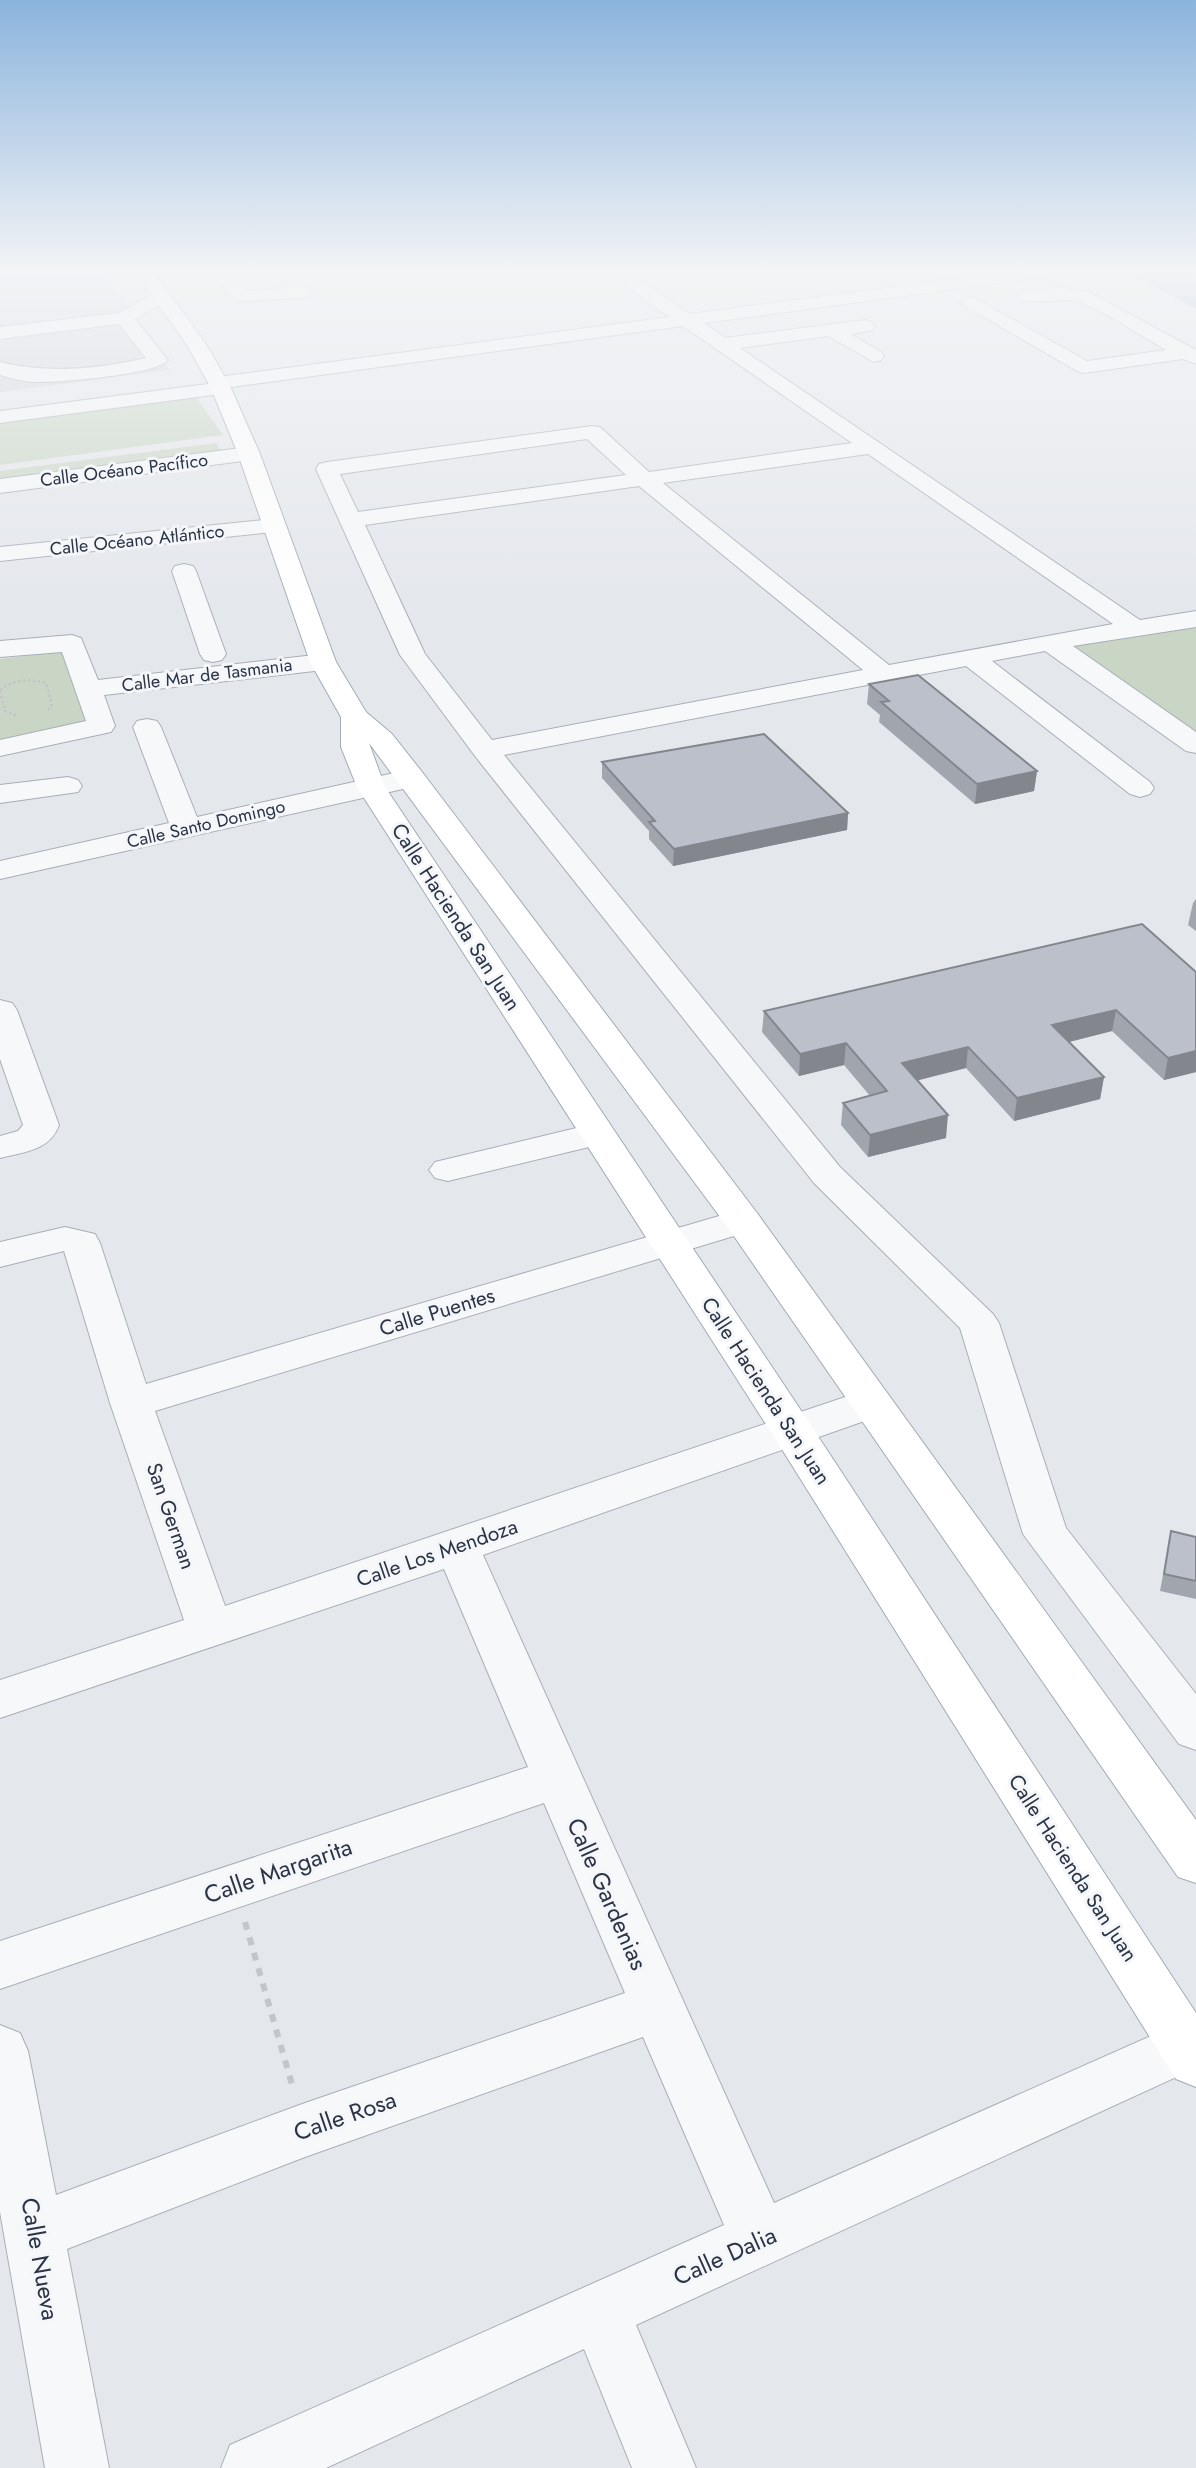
<svg xmlns="http://www.w3.org/2000/svg" width="1196" height="2468" font-family="Jost,sans-serif">
  <style>
    .built { fill: #d2d6de }
    .green { fill: #c9d6c5 }
    .water { fill: #9fb4cc }
    .lines { fill: none; stroke-linecap: round; stroke-linejoin: round }
    .minor-casing { stroke: #a9aeb7; stroke-width: 2 }
    .major-casing { stroke: #a3abb8; stroke-width: 2 }
    .path-far1 { stroke: #c2c5cb; stroke-width: 2.5; stroke-dasharray: 2.5 2.5; stroke-linecap: butt }
    .path { stroke: #c2c5cb; stroke-width: 6; stroke-dasharray: 8 8; stroke-linecap: butt }
    .minor { fill: #f7f8fa; fill-rule: evenodd }
    .major { fill: #fff; fill-rule: evenodd }
    .wall { fill: #a1a5ae }
    .shaded-wall { fill: #83868d }
    .building { fill: #bbc0ca; stroke: #83868d; stroke-width: 2 }
    .labels { text-anchor: middle; stroke-width: 6; stroke-linejoin: round; paint-order: stroke }
    .far-street-label { font-size: 18px; fill: #2b3445; stroke: #f4f6f9 }
    .street-label { font-size: 21px; fill: #2b3445; stroke: #f4f6f9 }
    .near-street-label { font-size: 24px; fill: #2b3445; stroke: #f4f6f9 }
  </style>
  <rect width="100%" height="100%" fill="#e4e7ec"/>
  <path class="built" d="M0 269H104L170 370 0 392Z"/>
  <g class="green">
    <path d="M195 396 223 435 0 465V421Z"/>
    <path d="M216 443 223 455 0 483V471Z"/>
    <path d="M1196 625V733L1073 646 1195 624Z"/>
    <path d="M66 651 87 723 0 740V659Z"/>
  </g>
  <path class="water" d="M1121 269H1178L1196 279V309Z"/>
  <g class="lines">
    <g class="minor-casing">
      <g id="minor">
        <path d="M230 269H249L238 283 247 291 305 286 314 292 305 298 236 301 219 283Z"/>
        <path d="M603 269H624L690 314 1027 269H1076L1067 274 704 323 725 338 865 320 872 322 875 326 872 330 851 334 881 352 884 356 881 360 874 362 828 336 740 348 1140 620 1196 611V627L1073 646 1196 732V753L1186 751 1045 651 992 661 1150 782 1154 788 1150 794 1140 797 1130 794 966 666 504 755 840 1167 993 1314 999 1323 1066 1528 1196 1694V1750L1179 1744 1023 1534 960 1328 814 1183 475 756 400 655 316 469 319 464 327 462 592 426 600 427 649 472 852 443 683 326 231 387 228 392 221 394 0 423V411L208 384 211 379 218 377 669 317ZM587 439 626 475 358 512 340 474ZM868 454 1113 624 889 665 663 483ZM639 486 863 670 492 740 425 654 365 525Z"/>
        <path d="M1059 287 1089 292 1196 350V364L1183 359 1084 373 1077 371 960 303 969 297 976 299 1087 361 1166 350C1145 338 1095 305 1074 301 1059 297 1025 307 1017 297L1026 291Z"/>
        <path d="M162 290 171 296 169 300 135 319 168 360C157 375 54 383 33 382 21 381 11 378 0 375V362C48 374 98 369 146 358L119 324 0 339V327L119 313Z"/>
        <path d="M249 447 257 449 260 454 257 459 0 493V479Z"/>
        <path d="M273 519 281 521 285 526 281 531 0 561V547Z"/>
        <path d="M184 564 193 566 196 571 226 654 222 660 213 662 204 660 200 654 172 571 175 566Z"/>
        <path d="M72 635 81 638 98 680 323 654 332 656 336 662 332 668 323 670 104 695 115 726 111 732 0 756V740L86 721 62 652 0 657V641Z"/>
        <path d="M147 719 157 721 161 727 197 817 412 769 422 772 426 778 422 784 412 787 0 879V861L169 823 133 727 137 721Z"/>
        <path d="M68 777 78 780 82 786 78 792 0 803V785Z"/>
        <path d="M0 1000 12 1003 17 1010 59 1125C50 1151 23 1152 0 1158V1136L18 1131 23 1125 0 1059Z"/>
        <path d="M597 1123 610 1126 615 1134 610 1142 448 1181 435 1178 429 1170 435 1162Z"/>
        <path d="M743 1209 757 1213 762 1221 757 1229 155 1411 225 1606 857 1393 872 1389 887 1393 893 1403 887 1413 483 1555 774 2203 1196 2016V2068L636 2325 696 2468H632L584 2349 326 2468H221L230 2445 724 2225 643 2037 305 2157 67 2249 109 2468H45L0 2212V2025L20 2033 28 2051 56 2195 305 2103 625 1993 544 1803 0 1989V1941L528 1767 444 1569 0 1718V1680L184 1620 110 1403 64 1251 0 1267V1242L65 1227 95 1234 100 1243 146 1384Z"/>
      </g>
    </g>
    <g class="major-casing">
      <path id="major" d="M133 269H151L206 344 231 388 260 454 336 662 366 712 392 734 422 772 757 1213 1196 1820V1883L1178 1877 729 1229 369 743 385 787 808 1421 1196 2013V2087L1176 2079 778 1443 357 787 341 747V717L310 662 238 454 211 388 187 345Z"/>
    </g>
    <g class="path-far1">
      <path d="M0 690C14 679 29 679 46 683L52 706 47 711"/>
      <path d="M0 691 5 711 18 716"/>
    </g>
    <path class="path" d="M245 1922 293 2088"/>
    <use href="#minor" class="minor"/>
    <use href="#major" class="major"/>
  </g>
  <g class="wall">
    <path d="M869 684 1037 771 1034 791 975 804 879 722 880 715 867 704Z"/>
    <path d="M602 762 848 813 847 830 673 866 649 839V831L602 778Z"/>
    <path d="M1196 899V931L1188 925 1193 903Z"/>
    <path d="M1196 972V1072L1164 1080 1112 1031 1069 1042 1104 1077 1100 1099 1014 1121 966 1068 917 1080 946 1138 868 1157 841 1125 843 1103 870 1096 844 1065 799 1076 762 1032 764 1011Z"/>
    <path d="M1171 1531 1196 1537V1599L1160 1591Z"/>
  </g>
  <g class="shaded-wall">
    <path d="M1037 771 1034 791 975 804 977 784Z"/>
    <path d="M848 813 847 830 673 866 674 849Z"/>
    <path d="M1116 1010 1112 1031 1049 1047 1052 1025Z"/>
    <path d="M846 1043 844 1065 799 1076 800 1054Z"/>
    <path d="M968 1047 966 1068 900 1085 902 1063Z"/>
    <path d="M1196 1051V1072L1164 1080 1168 1058Z"/>
    <path d="M1104 1077 1100 1099 1014 1121 1017 1098Z"/>
    <path d="M948 1115 946 1138 868 1157 870 1135Z"/>
  </g>
  <g class="building">
    <path d="M918 675 1037 771 977 784 881 702 889 701 869 684Z"/>
    <path d="M764 734 848 813 674 849 649 822 655 821 602 762Z"/>
    <path d="M1142 924 1196 972V1051L1168 1058 1116 1010 1052 1025 1104 1077 1017 1098 968 1047 902 1063 948 1115 870 1135 843 1103 887 1091 846 1043 800 1054 764 1011Z"/>
    <path d="M1171 1531 1196 1537V1581L1164 1574Z"/>
  </g>
  <linearGradient id="sky" x2="0" y2="1"><stop stop-color="#8bb4dd"/><stop offset="0.44" stop-color="#f3f4f6"/><stop offset="1" stop-color="#f3f4f6" stop-opacity="0"/></linearGradient>
  <rect width="1196" height="615" fill="url(#sky)"/>
  <g class="labels">
    <g class="far-street-label">
      <text transform="translate(124 470) rotate(-7)" y="6">Calle Océano Pacífico</text>
      <text transform="translate(137 540) rotate(-6)" y="6">Calle Océano Atlántico</text>
      <text transform="translate(207 675) rotate(-7)" y="6">Calle Mar de Tasmania</text>
      <text transform="translate(206 824) rotate(-13)" y="6">Calle Santo Domingo</text>
    </g>
    <g class="street-label">
      <text transform="translate(456 917) rotate(57)" y="7">Calle Hacienda San Juan</text>
      <text transform="translate(437 1312) rotate(-17)" y="7">Calle Puentes</text>
      <text transform="translate(766 1391) rotate(57)" y="7">Calle Hacienda San Juan</text>
      <text transform="translate(171 1516) rotate(71)" y="7">San German</text>
      <text transform="translate(437 1553) rotate(-19)" y="7">Calle Los Mendoza</text>
      <text transform="translate(1073 1868) rotate(57)" y="7">Calle Hacienda San Juan</text>
    </g>
    <g class="near-street-label">
      <text transform="translate(278 1871) rotate(-19)" y="8">Calle Margarita</text>
      <text transform="translate(607 1894) rotate(66)" y="8">Calle Gardenias</text>
      <text transform="translate(345 2116) rotate(-19)" y="8">Calle Rosa</text>
      <text transform="translate(725 2256) rotate(-24)" y="8">Calle Dalia</text>
      <text transform="translate(40 2259) rotate(80)" y="8">Calle Nueva</text>
    </g>
  </g>
</svg>
